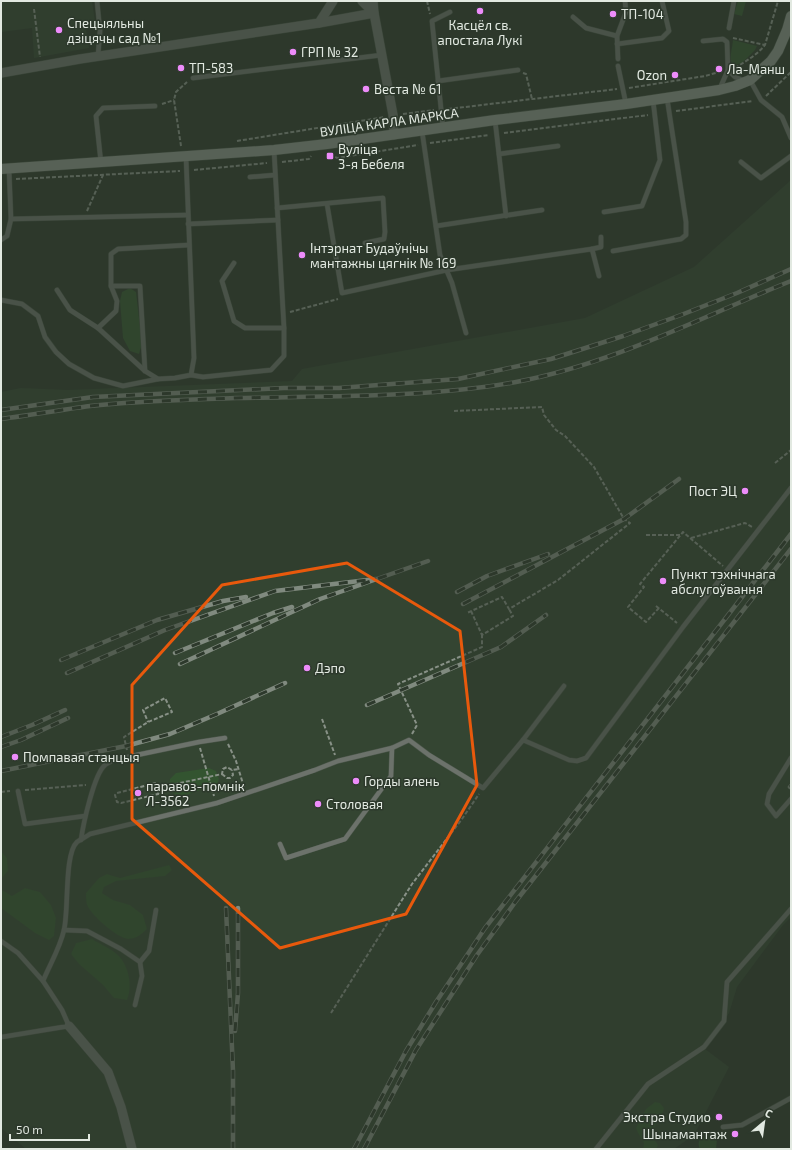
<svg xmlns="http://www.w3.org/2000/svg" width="792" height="1150" font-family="'Exo 2',sans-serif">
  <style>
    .built { fill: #344532 }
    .green { fill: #335430 }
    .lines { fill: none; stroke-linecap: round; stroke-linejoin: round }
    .service-casing { stroke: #4a5549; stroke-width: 5.5 }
    .minor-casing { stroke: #4a5549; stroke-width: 10 }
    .secondary-casing { stroke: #4a5549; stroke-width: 11 }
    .path { stroke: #889187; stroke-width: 2; stroke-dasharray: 4 2; stroke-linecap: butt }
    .service { stroke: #6c726b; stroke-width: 4.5 }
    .minor { stroke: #6c726b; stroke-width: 9 }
    .secondary { stroke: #8a9389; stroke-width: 10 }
    .rail-casing { stroke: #808a7f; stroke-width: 4.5 }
    .rail { stroke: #2d392c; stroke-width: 3; stroke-dasharray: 9; stroke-linecap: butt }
    .marked { fill: none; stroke: #e8590c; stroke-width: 3; stroke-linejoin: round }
    .poi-dot { fill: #ed8cfa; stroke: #2d392c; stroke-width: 1.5 }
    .labels { text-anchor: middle; stroke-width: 3; stroke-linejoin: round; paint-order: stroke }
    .poi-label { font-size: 13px; fill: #e2e9e1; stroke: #2d392c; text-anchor: start }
    .street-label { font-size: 13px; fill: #e2e9e1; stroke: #2d392c }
  </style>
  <rect width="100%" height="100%" fill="#2d392c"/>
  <g class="built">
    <path d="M1 1H92L95 22 86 29 89 48 34 58 32 28 1 32Z"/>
    <path d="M791 180V917L783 925 737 987 729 1013 705 1049 729 1067 694 1135 674 1149H26L1 1128V392L21 388 68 390 292 381 302 369 585 318 694 267Z"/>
  </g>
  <g class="green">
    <path d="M738 1H746L742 16 734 14Z"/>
    <path d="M733 40 757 46 755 50 742 63 732 66C729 56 732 50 733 40Z"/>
    <path d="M130 288 136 292 142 344 139 354 130 351 123 338 120 301 122 292Z"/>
    <path d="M209 768 216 771 219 779 217 785 207 790H200L183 796 173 793 169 788 170 779 176 773Z"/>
    <path d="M1 851 7 858 8 871 1 879Z"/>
    <path d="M169 865 172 870 165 876 116 881 104 887 102 893 113 900 130 905 143 915 147 929C142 934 136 939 128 939 117 938 91 915 87 905 86 902 86 896 86 893L99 878 107 874 120 878Z"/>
    <path d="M1 888 2 890 12 896 25 888 40 892 51 905 56 918 54 936 49 940 35 933 1 908Z"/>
    <path d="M92 939C100 944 112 949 119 956 129 967 133 987 127 1000L114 998 103 985 79 964 71 954 76 943Z"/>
    <path d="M655 1102 660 1103 664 1108C663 1117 650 1128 653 1137 654 1140 657 1143 658 1145L656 1149H643L644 1143 638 1133 636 1128 646 1109Z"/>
    <path d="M708 1135 714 1136 717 1139 716 1149H700C696 1141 701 1137 708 1135Z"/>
  </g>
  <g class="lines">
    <g class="service-casing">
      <g id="service">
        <path d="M97 1 100 31 98 56"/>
        <path d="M573 17 586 28 617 36"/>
        <path d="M729 28 734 1"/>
        <path d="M703 41 723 39 727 42 728 70 720 88"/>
        <path d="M617 44 662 38 669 31 662 1"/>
        <path d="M618 59 617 36 626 12 625 1"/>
        <path d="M618 66 626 104"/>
        <path d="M728 70 735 77 745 81"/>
        <path d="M193 78 382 55"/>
        <path d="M750 80 761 100 782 117 791 138"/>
        <path d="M438 81 518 70"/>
        <path d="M495 120 506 216"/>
        <path d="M443 128 432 21 450 12"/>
        <path d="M422 131 440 255 452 283 466 333"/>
        <path d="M499 154 558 146"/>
        <path d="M741 162 761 178 791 156"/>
        <path d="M101 163 96 116 103 108 155 106"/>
        <path d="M250 177 275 175"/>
        <path d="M327 204 342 293 447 270 592 249 599 276"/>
        <path d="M277 208 383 198 385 232 384 239 365 243"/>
        <path d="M604 212 642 206 660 160 653 100"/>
        <path d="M11 219 188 215"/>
        <path d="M188 224 278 220"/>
        <path d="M436 226 542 210"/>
        <path d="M1 240 7 236 11 219 9 169"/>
        <path d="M592 249 601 247V237"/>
        <path d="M613 251 681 239 686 235V222L667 98"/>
        <path d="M234 263 222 281 234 321 245 328H284"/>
        <path d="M111 286H140L145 371"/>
        <path d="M57 290 70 310 98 328 145 371 158 379 175 378 191 375 194 358 186 157"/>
        <path d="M1 300 22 304 38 316 45 337 56 352 69 364 94 378 123 386 158 379"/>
        <path d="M98 328 116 311 117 301 111 286V254L118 249 189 245"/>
        <path d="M191 375 203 377 271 370 284 356V328L274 150"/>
        <path d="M523 740 564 686"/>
        <path d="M791 758 769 794 767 804 776 816 791 799"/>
        <path d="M18 791 25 824 85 816"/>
        <path d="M81 840C83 825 94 774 105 765 107 763 111 762 113 760L199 742 225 738"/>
        <path d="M280 844 286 858 345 839 391 776 392 748"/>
        <path d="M64 930 87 931 121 949 140 962 142 976 135 1005"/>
        <path d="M1 941 18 953 43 981"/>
        <path d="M140 962 149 951 156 910"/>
        <path d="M2 1037 69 1026 62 1010 43 981C50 964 60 948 64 930 69 910 64 854 77 842 81 839 86 837 90 834L217 803 315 770 338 761 392 748 409 740 429 755 483 788 523 740 569 760 577 761 586 758 683 627 791 488"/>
        <path d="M723 1127 742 1125 791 1098"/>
        <path d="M596 1149 648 1084 704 1047 724 1021 727 982 791 909"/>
      </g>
    </g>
    <g class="minor-casing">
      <g id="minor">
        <path d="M362 1 374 13 393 115 394 135"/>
        <path d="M319 23 374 13 373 1"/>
        <path d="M1 73 80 59 319 23 333 1"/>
        <path d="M69 1026 108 1072 121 1107 132 1149"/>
      </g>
    </g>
    <g class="secondary-casing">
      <path id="secondary" d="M1 169 274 150 327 144 495 120 626 104 719 90 735 86 750 80 771 61 778 51 787 30 791 16"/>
    </g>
    <g class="path">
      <path d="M427 1 430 14"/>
      <path d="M34 9 40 57"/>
      <path d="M733 38 765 45"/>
      <path d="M735 68C746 61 757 55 765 45L778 1"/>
      <path d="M523 73 526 74 532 99"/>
      <path d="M629 88 705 76 719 72"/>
      <path d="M766 96 791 72"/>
      <path d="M162 104 174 100"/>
      <path d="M448 109 617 89"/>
      <path d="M676 111 753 101"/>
      <path d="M403 114 434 110"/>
      <path d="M504 133 648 115"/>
      <path d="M237 141 385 117"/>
      <path d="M430 143 489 135"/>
      <path d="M181 146 174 100 176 92 187 82"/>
      <path d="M330 154 337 158 418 145"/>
      <path d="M282 162 309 159 311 156"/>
      <path d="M194 170 267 163"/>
      <path d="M16 179 180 171"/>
      <path d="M87 211 103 175"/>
      <path d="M290 312 338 299"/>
      <path d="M454 411 542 407 544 415 556 430 565 436 594 467 624 519 630 523 558 580 509 609 502 597 467 613"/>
      <path d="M775 463 791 450"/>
      <path d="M646 535H680"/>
      <path d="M691 538 745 523 752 527"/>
      <path d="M656 606 677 623"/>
      <path d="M659 608 646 622 628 607 644 587 640 584 683 532 723 566"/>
      <path d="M471 611 482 635 513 616 509 609"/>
      <path d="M322 719 335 755"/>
      <path d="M412 734 417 725 398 684 482 647V635"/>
      <path d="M228 744 236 761 244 787"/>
      <path d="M200 748 214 796"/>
      <path d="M127 750 124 737 148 722 172 712 165 698 143 710 148 722"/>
      <path d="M222 774 227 778H230L233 775 232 770"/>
      <path d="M161 787 158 794 121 803 117 802 115 795 117 793 156 783 161 787 222 774 223 769 227 767 232 770 239 769"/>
      <path d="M25 790 86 785"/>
      <path d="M1 792 10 791"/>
      <path d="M331 1013 412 884 462 819 479 794"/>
    </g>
    <use href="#service" class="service"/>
    <use href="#minor" class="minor"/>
    <use href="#secondary" class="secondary"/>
    <g class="rail-casing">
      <g id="rail">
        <path d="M1 410 93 397 284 388H339L458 379 551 359 623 336 681 315 737 293 791 269"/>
        <path d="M1 419C31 415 60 410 90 406 138 401 187 400 236 398 328 396 426 398 516 382 613 364 701 317 791 281"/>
        <path d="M457 592 487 576 548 554"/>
        <path d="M463 604 624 519 679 479"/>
        <path d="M175 653 273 613 292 607"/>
        <path d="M61 660 157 620 223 601 246 597"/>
        <path d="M180 664 320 599 428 561"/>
        <path d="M67 673 165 630 275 591 376 579"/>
        <path d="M367 705 501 647 546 615"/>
        <path d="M1 737 32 725 65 710"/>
        <path d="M1 747 21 740 68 718"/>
        <path d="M1 771 126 746 170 734 217 714 285 683"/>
        <path d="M790 787 791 786"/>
        <path d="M226 908 233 1071V1149"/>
        <path d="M235 1031 238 993V908"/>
        <path d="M354 1149 406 1051 436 1002 485 928 791 534"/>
        <path d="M364 1149 416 1050 477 955 516 901 791 549"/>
      </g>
    </g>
    <use href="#rail" class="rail"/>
  </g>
  <path d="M0 0H792V1150H0ZM347 563 460 631 477 785 406 914 280 948 132 819V685L222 585Z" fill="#2d392c" fill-opacity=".55" fill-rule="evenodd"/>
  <path class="marked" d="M347 563 460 631 477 785 406 914 280 948 132 819V685L222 585Z"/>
  <g class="poi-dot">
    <circle cx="480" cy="11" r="4"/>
    <circle cx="613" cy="14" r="4"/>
    <circle cx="59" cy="30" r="4"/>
    <circle cx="293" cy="52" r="4"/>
    <circle cx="181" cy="68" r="4"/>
    <circle cx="719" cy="69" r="4"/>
    <circle cx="675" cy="75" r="4"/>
    <circle cx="366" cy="89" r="4"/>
    <rect x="326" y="152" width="8" height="8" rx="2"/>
    <circle cx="302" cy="255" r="4"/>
    <circle cx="745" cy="491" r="4"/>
    <circle cx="663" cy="581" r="4"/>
    <circle cx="307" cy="668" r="4"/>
    <circle cx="15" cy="757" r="4"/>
    <circle cx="356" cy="781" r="4"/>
    <circle cx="138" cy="793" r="4"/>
    <circle cx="318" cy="804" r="4"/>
    <circle cx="719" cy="1117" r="4"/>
    <circle cx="735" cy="1134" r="4"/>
  </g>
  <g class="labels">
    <g class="poi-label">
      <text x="621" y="19">ТП-104</text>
      <text x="67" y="28">Спецыяльны<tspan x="67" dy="15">дзіцячы сад №1</tspan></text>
      <text x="480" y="30" text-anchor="middle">Касцёл св.<tspan x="480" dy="15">апостала Лукі</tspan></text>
      <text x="301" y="57">ГРП № 32</text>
      <text x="189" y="73">ТП-583</text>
      <text x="727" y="74">Ла-Манш</text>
      <text x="667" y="80" text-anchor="end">Ozon</text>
      <text x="374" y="94">Веста № 61</text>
      <text x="338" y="154">Вуліца<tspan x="338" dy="15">3-я Бебеля</tspan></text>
      <text x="310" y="253">Інтэрнат Будаўнічы<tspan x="310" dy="15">мантажны цягнік № 169</tspan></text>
      <text x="737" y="496" text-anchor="end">Пост ЭЦ</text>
      <text x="671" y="579">Пункт тэхнічнага<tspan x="671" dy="15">абслугоўвання</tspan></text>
      <text x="315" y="673">Дэпо</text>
      <text x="23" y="762">Помпавая станцыя</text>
      <text x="364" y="786">Горды алень</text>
      <text x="146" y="791">паравоз-помнік<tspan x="146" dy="15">Л-3562</tspan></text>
      <text x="326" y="809">Столовая</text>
      <text x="711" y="1122" text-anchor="end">Экстра Студио</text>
      <text x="727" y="1139" text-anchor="end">Шынамантаж</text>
    </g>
    <g class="street-label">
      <text transform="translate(389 122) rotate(-8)" y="5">ВУЛІЦА КАРЛА МАРКСА</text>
    </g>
  </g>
  <rect width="792" height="1150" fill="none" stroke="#e2e9e1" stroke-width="4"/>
  <g transform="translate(764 1122) rotate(29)" stroke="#2d392c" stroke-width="3" paint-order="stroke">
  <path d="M0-3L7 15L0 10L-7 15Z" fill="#e2e9e1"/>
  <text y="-6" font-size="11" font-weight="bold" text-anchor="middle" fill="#e2e9e1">С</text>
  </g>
  <path d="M10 1134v6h79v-6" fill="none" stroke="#e2e9e1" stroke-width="2"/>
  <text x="16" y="1134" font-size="12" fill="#e2e9e1" stroke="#2d392c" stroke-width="3" paint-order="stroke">50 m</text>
</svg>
